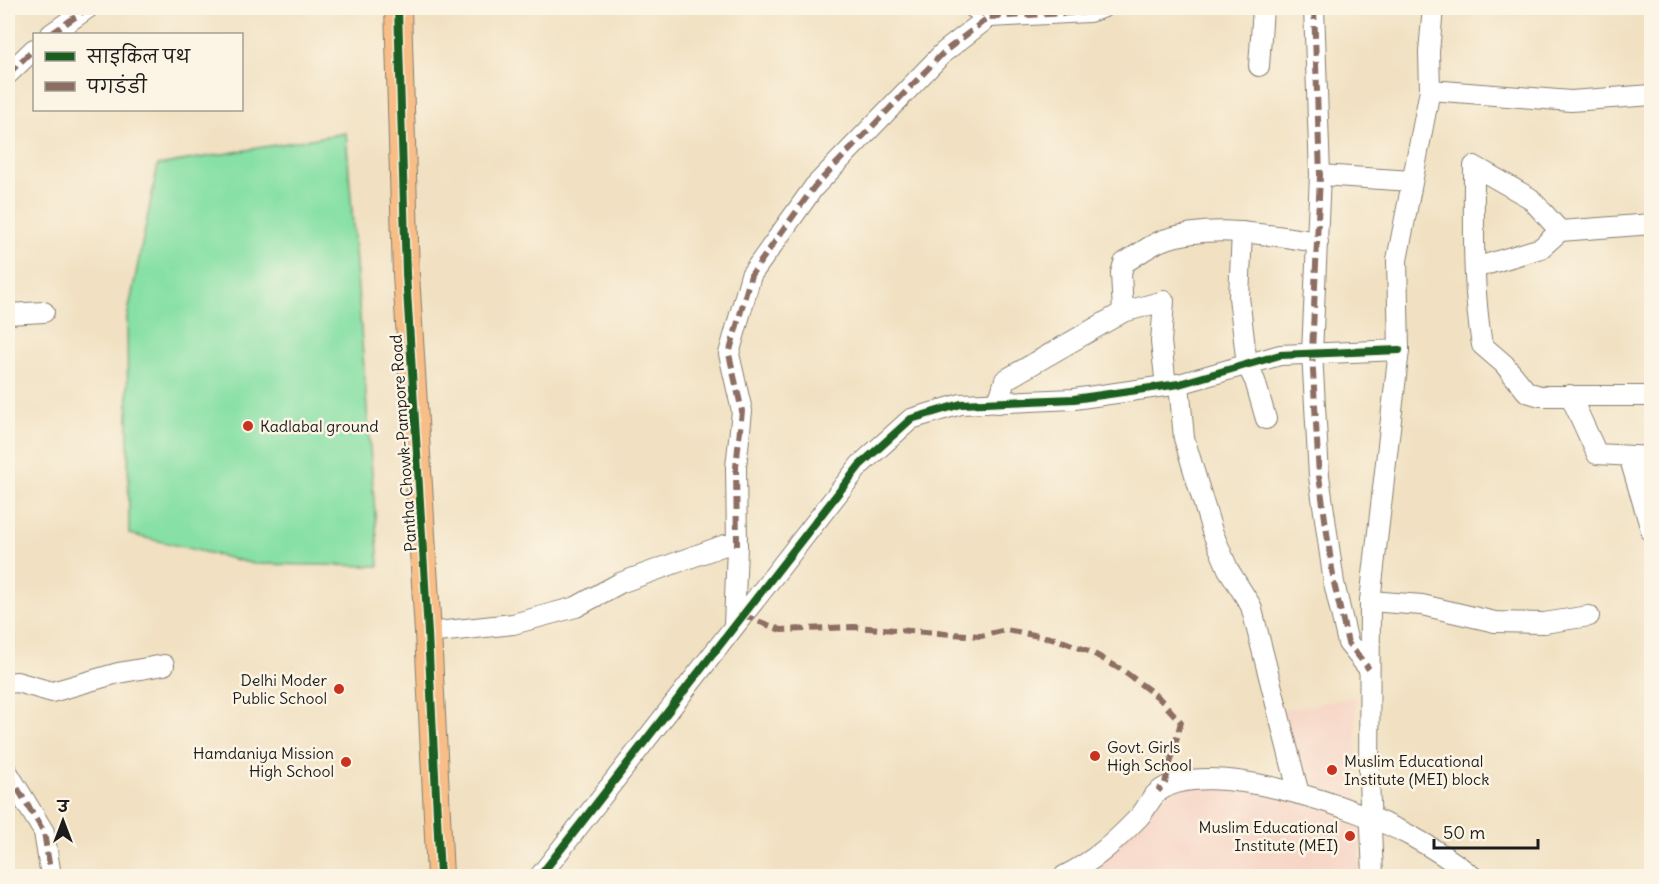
<svg xmlns="http://www.w3.org/2000/svg" width="1659" height="884" font-family="Delius,'Playpen Sans Deva',sans-serif">
  <style>
    .built { fill: #f6d2c3 }
    .green { fill: #87e0a5; stroke: #527e60; stroke-width: 1.5 }
    .lines { fill: none; stroke-linecap: round; stroke-linejoin: round }
    .minor-casing { stroke: #867e6f; stroke-width: 22 }
    .major-casing { stroke: #867e6f; stroke-width: 28 }
    .minor { stroke: #fff; stroke-width: 20 }
    .major { stroke: #f7be87; stroke-width: 26 }
    .quiet { stroke: #8d6e63; stroke-width: 6; stroke-dasharray: 12 6; stroke-linecap: butt }
    .cycleway-casing { stroke: #fcf5e5; stroke-width: 11 }
    .cycleway { stroke: #1b5e20; stroke-width: 8 }
    .poi-dot { fill: #c8321e; stroke: #fcf5e5; stroke-width: 2 }
    .labels { text-anchor: middle; stroke-width: 5; stroke-linejoin: round; paint-order: stroke }
    .poi-label { font-size: 16px; fill: #1c1c1c; stroke: #fcf5e5; text-anchor: start }
    .street-label { font-size: 16px; fill: #1c1c1c; stroke: #fcf5e5 }
  </style>
  <rect width="100%" height="100%" fill="#fcf5e5"/>
  <filter id="ink" filterUnits="userSpaceOnUse"><feTurbulence type="fractalNoise" baseFrequency=".0167" numOctaves="2"/><feDisplacementMap in="SourceGraphic" scale="12" xChannelSelector="R" yChannelSelector="G"/><feConvolveMatrix kernelMatrix="1 2 1 2 8 2 1 2 1" color-interpolation-filters="sRGB"/></filter>
  <filter id="wash" filterUnits="userSpaceOnUse"><feTurbulence type="fractalNoise" baseFrequency=".008" numOctaves="4" result="noise"/><feDisplacementMap in="SourceGraphic" scale="24" xChannelSelector="R" yChannelSelector="G"/><feGaussianBlur stdDeviation="1.35" result="paint"/><feColorMatrix in="noise" values="0 0 0 0 0 0 0 0 0 0 0 0 0 0 0 0 0 1.4 0 .05"/><feComposite in="paint" operator="in"/></filter>
  <g filter="url(#wash)">
    <rect width="100%" height="100%" fill="#f1e1c2"/>
    <path class="built" d="M1355 697 1361 876H1097L1088 865 1140 816 1190 779 1299 794 1277 711Z"/>
    <path class="green" d="M346 133 379 566 254 564 129 534 127 318 158 165Z"/>
  </g>
  <g filter="url(#ink)">
    <g class="lines">
      <g class="minor-casing">
        <g id="minor">
          <path d="M974 8 989 17 1089 12 1102 8"/>
          <path d="M1314 8 1320 175 1312 353 1319 476 1334 583 1348 643 1369 669"/>
          <path d="M51 34 88 8"/>
          <path d="M1259 66 1263 8"/>
          <path d="M8 74 34 49"/>
          <path d="M1430 90 1571 101 1652 95"/>
          <path d="M1320 175 1412 181"/>
          <path d="M1560 231 1652 224"/>
          <path d="M1242 232 1239 297 1247 365 1255 381 1266 419"/>
          <path d="M1475 268 1541 248 1560 231 1530 198 1474 166C1474 226 1472 286 1482 345L1504 364 1527 392 1540 396H1652"/>
          <path d="M1123 312 1121 273 1124 263C1136 256 1150 245 1163 240 1214 223 1267 235 1318 242"/>
          <path d="M8 314 44 312"/>
          <path d="M1179 384 1184 438 1212 531 1228 569 1251 606 1299 794"/>
          <path d="M1570 395 1597 454 1652 457"/>
          <path d="M998 403 1005 380 1123 312 1164 301 1161 342 1166 386"/>
          <path d="M1629 456 1652 533"/>
          <path d="M737 546 736 467 742 411 729 354 751 275 814 187 944 52 989 17V8"/>
          <path d="M1370 601 1422 605 1495 622 1544 623 1589 616"/>
          <path d="M428 633 513 624 576 607 620 583 725 545 737 546 734 626"/>
          <path d="M8 683 17 682 52 692 118 673 164 665"/>
          <path d="M8 773 44 832 51 876"/>
          <path d="M540 876 860 465 911 419 961 404 1074 399 1179 384 1280 355 1399 350"/>
          <path d="M1064 876C1093 862 1116 841 1139 817 1146 810 1150 798 1158 792 1205 754 1363 810 1411 836 1433 848 1453 861 1472 876"/>
          <path d="M1373 876 1369 779 1370 601 1399 350 1397 260 1430 90 1429 52 1433 8"/>
        </g>
      </g>
      <g class="major-casing">
        <path id="major" d="M398 8 406 274 428 633 440 876"/>
      </g>
      <use href="#minor" class="minor"/>
      <use href="#major" class="major"/>
      <g class="quiet">
        <path d="M974 8 989 17 1089 12 1102 8"/>
        <path d="M1314 8 1320 175 1312 353 1319 476 1334 583 1348 643 1369 669"/>
        <path d="M51 34 88 8"/>
        <path d="M8 74 34 49"/>
        <path d="M737 546 736 467 742 411 729 354 751 275 814 187 944 52 989 17"/>
        <path d="M742 615 781 630 854 627 981 636 1006 630 1056 639 1091 652 1122 670 1158 697 1181 722 1165 783 1158 791"/>
        <path d="M8 773 44 832 51 876"/>
      </g>
      <g class="cycleway-casing">
        <g id="cycleway">
          <path d="M398 8 406 274 428 633 440 876"/>
          <path d="M540 876 860 465 911 419 961 404 1074 399 1179 384 1280 355 1399 350"/>
        </g>
      </g>
      <use href="#cycleway" class="cycleway"/>
    </g>
  </g>
  <g class="poi-dot">
    <circle cx="248" cy="426" r="6"/>
    <circle cx="339" cy="689" r="6"/>
    <circle cx="1095" cy="756" r="6"/>
    <circle cx="346" cy="762" r="6"/>
    <circle cx="1332" cy="770" r="6"/>
    <circle cx="1350" cy="836" r="6"/>
  </g>
  <g class="labels">
    <g class="poi-label">
      <text x="260" y="432">Kadlabal ground</text>
      <text x="327" y="686" text-anchor="end">Delhi Moder<tspan x="327" dy="18">Public School</tspan></text>
      <text x="1107" y="753">Govt. Girls<tspan x="1107" dy="18">High School</tspan></text>
      <text x="334" y="759" text-anchor="end">Hamdaniya Mission<tspan x="334" dy="18">High School</tspan></text>
      <text x="1344" y="767">Muslim Educational<tspan x="1344" dy="18">Institute (MEI) block</tspan></text>
      <text x="1338" y="833" text-anchor="end">Muslim Educational<tspan x="1338" dy="18">Institute (MEI)</tspan></text>
    </g>
    <g class="street-label">
      <text transform="translate(403 443) rotate(-94)" y="6">Pantha Chowk-Pampore Road</text>
    </g>
  </g>
  <rect width="1659" height="884" fill="none" stroke="#fcf5e5" stroke-width="30"/>
  <rect x="33" y="33" width="210" height="78" fill="#fcf5e5" stroke="#a29e95" stroke-width="1.5"/>
  <rect x="45" y="52" width="30" height="9" fill="#1b5e20" stroke="#a29e95" stroke-width="1.5"/>
  <text x="87" y="63" font-size="18" fill="#1c1c1c">साइकिल पथ</text>
  <rect x="45" y="82" width="30" height="9" fill="#8d6e63" stroke="#a29e95" stroke-width="1.5"/>
  <text x="87" y="93" font-size="18" fill="#1c1c1c">पगडंडी</text>
  <g transform="translate(63 821)" stroke="#fcf5e5" stroke-width="4.5" paint-order="stroke">
  <path d="M0-4.5L10 22L0 15L-10 22Z" fill="#1c1c1c"/>
  <text y="-9" font-size="16" font-weight="bold" text-anchor="middle" fill="#1c1c1c">उ</text>
  </g>
  <path d="M1434 839v9h104v-9" fill="none" stroke="#1c1c1c" stroke-width="3"/>
  <text x="1443" y="839" font-size="18" fill="#1c1c1c" stroke="#fcf5e5" stroke-width="4.5" paint-order="stroke">50 m</text>
</svg>
